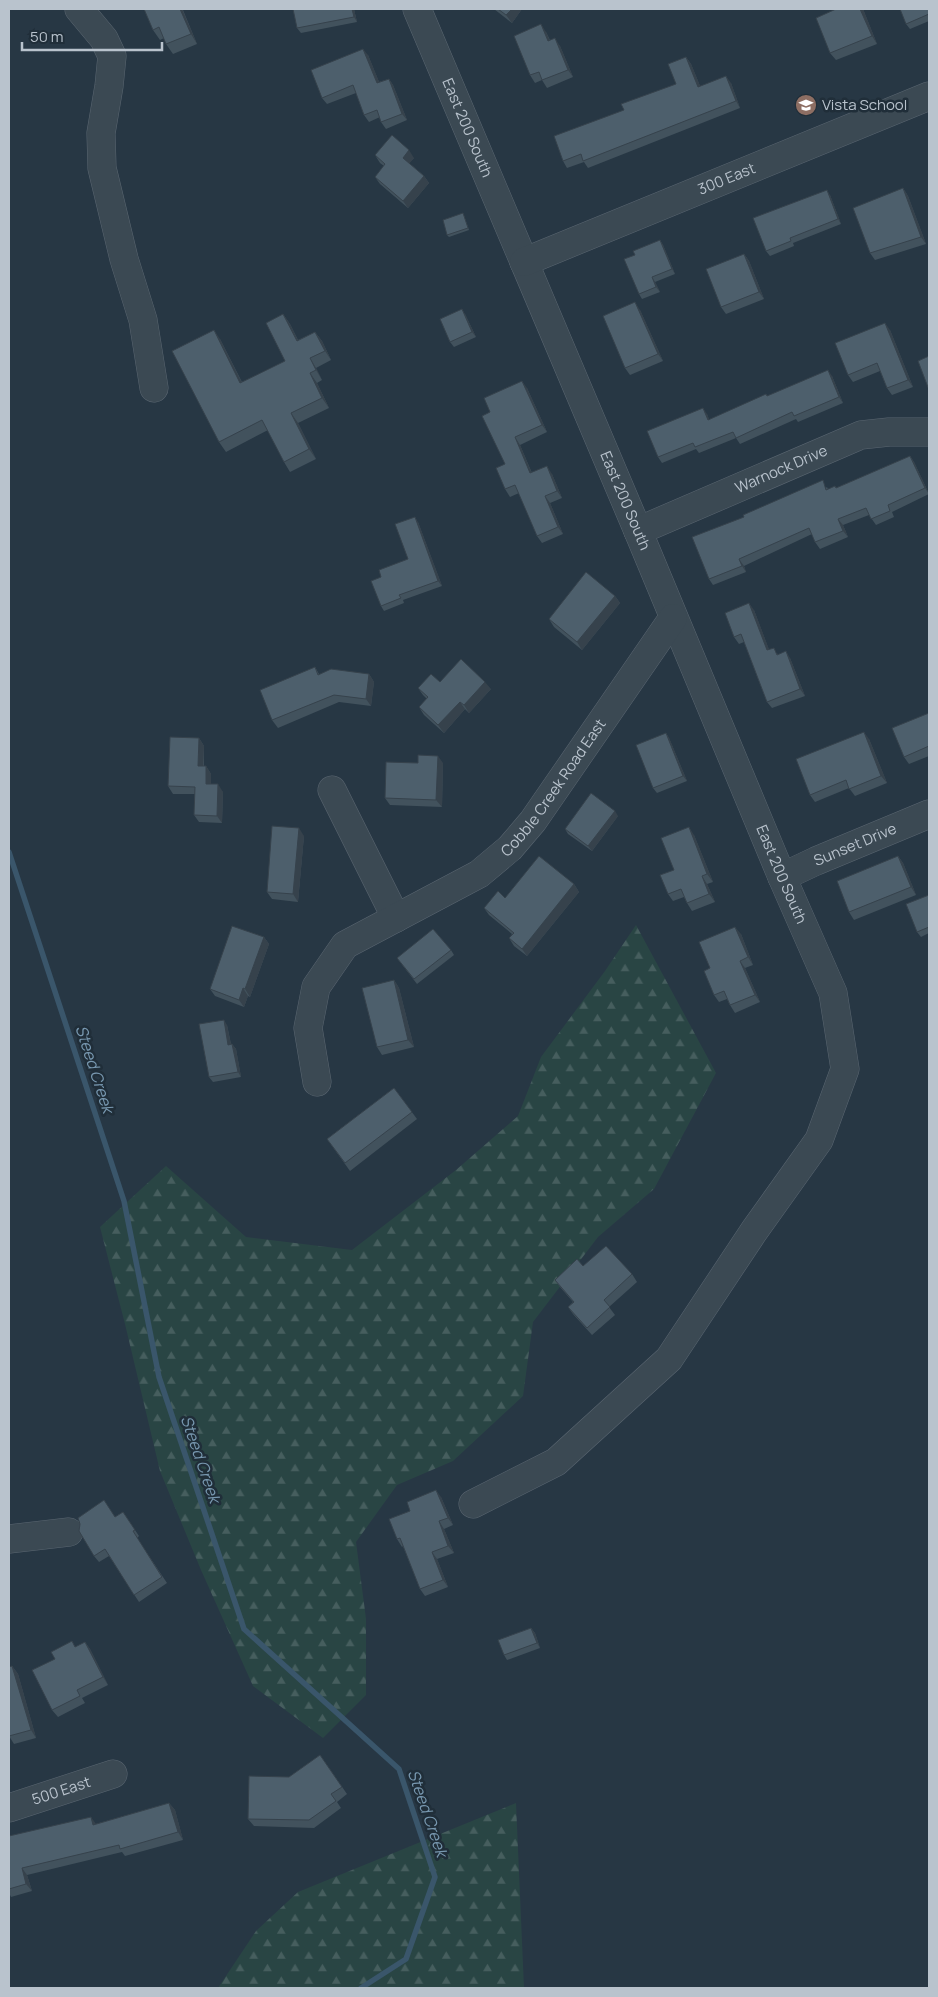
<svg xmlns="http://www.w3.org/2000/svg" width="938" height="1997" font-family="Manrope,sans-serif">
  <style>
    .forest { fill: url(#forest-firs) }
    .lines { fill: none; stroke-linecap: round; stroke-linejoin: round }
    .stream { stroke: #3a566b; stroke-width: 5.5 }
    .minor-casing { stroke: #5a6671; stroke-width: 29 }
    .minor { stroke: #3b4953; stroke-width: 28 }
    .wall { fill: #42525d }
    .shaded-wall { fill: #36424c }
    .building { fill: #4d5f6c; stroke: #36424c }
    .labels { text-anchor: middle; stroke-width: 5; stroke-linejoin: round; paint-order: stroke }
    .poi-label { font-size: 15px; fill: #b9c3cd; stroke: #202e39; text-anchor: start }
    .street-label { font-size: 15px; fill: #b9c3cd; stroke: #202e39 }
    .water-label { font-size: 16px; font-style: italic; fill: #7898b0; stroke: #202e39 }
  </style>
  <defs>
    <pattern id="forest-firs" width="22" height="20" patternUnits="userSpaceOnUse" patternTransform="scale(1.25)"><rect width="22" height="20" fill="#294544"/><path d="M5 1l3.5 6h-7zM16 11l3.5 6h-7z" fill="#465e5e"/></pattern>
  </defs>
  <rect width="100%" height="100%" fill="#273744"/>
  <g class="forest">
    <path d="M636 925 716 1073 654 1189 598 1237 533 1322 523 1396 453 1461 397 1485 356 1542 366 1619V1695L323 1738 253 1686 201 1570 160 1471 125 1324 100 1227 166 1166 246 1237 352 1250 456 1170 518 1116 541 1057 605 971Z"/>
    <path d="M516 1803 524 1988H218L256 1931 298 1892Z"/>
  </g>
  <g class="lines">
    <path class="stream" d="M9 852 124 1201 159 1377 244 1629 399 1769 435 1877 406 1959 361 1988"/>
    <g class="minor-casing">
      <g id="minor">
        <path d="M79 9 104 39 112 56 109 86 101 133 102 168 124 259 143 320 154 388"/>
        <path id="s1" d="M417 9 638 531 782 877 833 993 845 1069 819 1140 754 1231 669 1359 556 1462 473 1504"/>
        <path id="s2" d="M524 262 929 96"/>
        <path id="s3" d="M638 531 861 435 889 432H929"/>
        <path d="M332 790 396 918"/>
        <path id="s4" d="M782 877 816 861 929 814"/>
        <path id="s5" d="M317 1082 308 1028 316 987 345 945 479 874 510 848 533 821 673 618"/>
        <path d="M9 1539 69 1532"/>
        <path id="s6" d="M9 1808 113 1774"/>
      </g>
    </g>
    <use href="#minor" class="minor"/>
  </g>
  <g class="wall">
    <path d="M144 9H185L183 10 197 44 173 54 166 44 164 38 160 40 153 30Z"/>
    <path d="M354 9 357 22 301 33 297 28Z"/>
    <path d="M494 9H522L512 23Z"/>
    <path d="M836 9H863L877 44 836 60 830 53Z"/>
    <path d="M929 9V21L910 29 906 24Z"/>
    <path d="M546 32 550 40 560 46 573 77 547 88 542 80 535 83 530 75Z"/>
    <path d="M368 55 379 82 389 79 393 85 407 120 386 129 381 122 380 117 369 122 364 115 356 93 327 104 322 98Z"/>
    <path d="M686 57 691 64 700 86 731 83 740 108 588 168 584 162 567 168 563 161 624 110 676 84Z"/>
    <path d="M375 155 414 158 409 163 424 176 429 183 408 208 380 184 375 177 384 166 380 163Z"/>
    <path d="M903 188 908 196 926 244 875 260 870 253Z"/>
    <path d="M830 195 841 224 793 243 794 246 770 256 766 251Z"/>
    <path d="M464 216 469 230 449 237 447 235Z"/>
    <path d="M660 240 663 245 675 274 655 282 660 292 642 299 639 294 635 255Z"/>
    <path d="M744 254 749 261 764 299 726 314 721 307Z"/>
    <path d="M640 310 663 361 630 375 625 368Z"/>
    <path d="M283 314 290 324 298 340 315 332 322 341 331 360 316 368 322 380 317 383 329 408 298 423 316 459 290 472 284 462 268 430 226 452 219 442 220 339 242 382 285 361Z"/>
    <path d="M465 314 476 337 454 347 450 342Z"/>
    <path d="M890 330 913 387 892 395 887 388 880 371 853 382 848 375Z"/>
    <path d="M832 376 843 403 798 422 796 419 740 444 736 438 699 453 696 449 662 463 658 457 707 414 709 420 768 396Z"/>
    <path d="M527 388 547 432 520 445 532 473 552 474 562 498 550 503 563 534 542 543 537 536 519 493 510 497 505 489V464L490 412Z"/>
    <path d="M910 456 914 462 929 494 892 512 894 517 876 525 869 515 843 525 848 537 820 549 815 542 812 534 744 566 746 572 713 585 709 579 827 487 828 489 836 488Z"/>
    <path d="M418 522 442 586 403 600 404 603 384 611 381 606V577L408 559Z"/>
    <path d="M615 596 620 603 582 650 554 627 549 619Z"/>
    <path d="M754 610 769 650 778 654 790 658 805 696 772 708 767 702 744 642 739 644 734 637Z"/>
    <path d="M315 667 319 674H369L374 682 371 706 339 702 278 728 272 720Z"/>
    <path d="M440 682 491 689 469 713 465 709 444 733 424 715 419 707 427 699 423 695 418 688Z"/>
    <path d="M929 713V756L909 764 904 757Z"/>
    <path d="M666 733 669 738 687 781 657 793 653 788Z"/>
    <path d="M199 738 204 746V766H206L211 774V784L223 792 222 823 199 822 194 815 195 794H173L168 786Z"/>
    <path d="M869 739 887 783 855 796 849 788 815 802 810 795Z"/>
    <path d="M418 763H443L442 807 390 805 385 798Z"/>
    <path d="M618 816 592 851 568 834 565 829Z"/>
    <path d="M694 835 713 882 707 884 715 902 692 911 687 903 684 897 673 901 668 894 674 870Z"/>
    <path d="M304 836 298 902 272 899 267 892Z"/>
    <path d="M898 856 903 863 916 895 854 920 849 912Z"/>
    <path d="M574 884 579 892 527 956 514 946 509 938 512 934 489 915 484 908 505 898Z"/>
    <path d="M929 895V933L921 937 917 932Z"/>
    <path d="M741 934 753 965 745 968 760 1002 735 1013 730 1005 727 999 719 1002 714 995 710 968Z"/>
    <path d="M264 937 269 944 250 997 248 996 244 1007 215 996 210 989Z"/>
    <path d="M451 950 454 955 417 984 397 958Z"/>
    <path d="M394 980 399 988 414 1047 382 1055 377 1047Z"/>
    <path d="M227 1025 231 1044H232L236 1049 241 1077 213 1082 209 1077Z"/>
    <path d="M394 1088 417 1119 350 1171 327 1139Z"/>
    <path d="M583 1266 632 1274 637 1282 609 1307 615 1315 592 1335 573 1314 568 1307 573 1302 560 1287 555 1280Z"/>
    <path d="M441 1497 453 1525 444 1529 454 1553 437 1559 448 1587 425 1596 420 1589 403 1546 402 1547 397 1539Z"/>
    <path d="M123 1512 139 1536 137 1538 167 1583 139 1602 109 1556 99 1562 94 1556 115 1517Z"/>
    <path d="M531 1628 535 1633 540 1648 507 1660 504 1655Z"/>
    <path d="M85 1642 90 1649 108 1685 82 1698 85 1703 58 1717 52 1710 55 1659Z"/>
    <path d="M12 1666 18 1674 36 1738 14 1744 9 1736Z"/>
    <path d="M320 1755 347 1794 337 1802 341 1808 314 1828 254 1826 248 1819 289 1777Z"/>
    <path d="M169 1803 175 1810 183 1840 125 1856 122 1852 27 1875 32 1891 11 1897 9 1893V1836L96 1824Z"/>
  </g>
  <g class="shaded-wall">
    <path d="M180 9H182L197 44 191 34Z"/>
    <path d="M352 9H354L357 22 354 17Z"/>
    <path d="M512 9H522L512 23 506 15Z"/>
    <path d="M860 9H863L877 44 872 36Z"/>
    <path d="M541 24 546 32 553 48 548 41Z"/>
    <path d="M555 38 560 46 573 77 568 70Z"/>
    <path d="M363 49 368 55 382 89 377 83Z"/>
    <path d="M686 57 691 64 703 93 698 87Z"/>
    <path d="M726 76 731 83 740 108 736 101Z"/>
    <path d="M389 79 393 85 407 120 402 114Z"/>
    <path d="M409 150 414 158 408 165 403 158Z"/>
    <path d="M424 176 429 183 408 208 403 201Z"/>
    <path d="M903 188 908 196 926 244 921 237Z"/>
    <path d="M827 190 830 195 841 224 838 219Z"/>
    <path d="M660 240 663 245 675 274 672 269Z"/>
    <path d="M744 254 749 261 764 299 759 292Z"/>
    <path d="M652 277 655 282 660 292 656 287Z"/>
    <path d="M635 302 640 310 663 361 658 354Z"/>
    <path d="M462 309 465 314 476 337 472 332Z"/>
    <path d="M283 314 290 324 303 351 297 341Z"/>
    <path d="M885 323 890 330 913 387 908 380Z"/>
    <path d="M214 330 220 339 247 393 240 383Z"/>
    <path d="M315 332 322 341 331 360 325 351Z"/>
    <path d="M310 358 316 368 322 380 316 370Z"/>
    <path d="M828 370 832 376 843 403 839 397Z"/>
    <path d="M310 373 317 383 329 408 322 398Z"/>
    <path d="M522 381 527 388 547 432 542 425Z"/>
    <path d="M703 408 707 414 712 426 708 420Z"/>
    <path d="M291 413 298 423 316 459 309 449Z"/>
    <path d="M515 437 520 445 535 481 530 473Z"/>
    <path d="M910 456 914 462 929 494 925 488Z"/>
    <path d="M547 466 552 474 562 498 557 491Z"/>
    <path d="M545 496 550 503 563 534 558 527Z"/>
    <path d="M415 517 418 522 442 586 438 581Z"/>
    <path d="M838 519 843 525 848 537 843 531Z"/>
    <path d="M739 559 744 566 746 572 742 566Z"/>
    <path d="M615 596 620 603 582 650 577 642Z"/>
    <path d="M749 603 754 610 772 657 767 650Z"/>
    <path d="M786 651 790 658 805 696 800 689Z"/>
    <path d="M369 674 374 682 371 706 366 699Z"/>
    <path d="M485 682 491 689 469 713 464 705Z"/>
    <path d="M460 702 465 709 444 733 438 725Z"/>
    <path d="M864 732 869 739 887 783 881 776Z"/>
    <path d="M666 733 669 738 687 781 683 776Z"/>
    <path d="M199 738 204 746 203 773 198 766Z"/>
    <path d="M438 756 443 763 442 807 436 800Z"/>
    <path d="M206 766 211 774V791L206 784Z"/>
    <path d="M218 784 223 792 222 823 217 816Z"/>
    <path d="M615 811 618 816 592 851 588 846Z"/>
    <path d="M689 827 694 835 713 882 707 874Z"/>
    <path d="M299 828 304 836 298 902 293 894Z"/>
    <path d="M898 856 903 863 916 895 911 887Z"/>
    <path d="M702 876 707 884 715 902 709 894Z"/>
    <path d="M574 884 579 892 527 956 522 949Z"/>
    <path d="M735 927 741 934 753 965 748 957Z"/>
    <path d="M264 937 269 944 250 997 245 989Z"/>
    <path d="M740 961 745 968 760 1002 755 995Z"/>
    <path d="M394 980 399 988 414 1047 408 1040Z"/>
    <path d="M243 988 248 996 244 1007 239 1000Z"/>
    <path d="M224 1020 227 1025 232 1050 228 1045Z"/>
    <path d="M232 1044 236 1049 241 1077 238 1072Z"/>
    <path d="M436 1490 441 1497 453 1525 448 1518Z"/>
    <path d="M439 1521 444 1529 454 1553 448 1546Z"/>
    <path d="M432 1552 437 1559 448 1587 443 1580Z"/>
    <path d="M531 1628 535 1633 540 1648 537 1643Z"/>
    <path d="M85 1642 90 1649 108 1685 103 1677Z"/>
    <path d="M12 1666 18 1674 36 1738 31 1730Z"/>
    <path d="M169 1803 175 1810 183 1840 178 1832Z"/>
    <path d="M91 1817 96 1824 93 1825Z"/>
    <path d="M22 1868 27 1875 32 1891 26 1884Z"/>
  </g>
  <g class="building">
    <path d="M144 9H180L191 34 166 44 159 27 153 30Z"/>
    <path d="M293 9H352L354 17 297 28Z"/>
    <path d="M498 9H512L506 15Z"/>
    <path d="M836 9H860L872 36 830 53 816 18Z"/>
    <path d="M900 9H929V14L906 24Z"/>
    <path d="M541 24 548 41 555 38 568 70 542 80 539 72 530 75 514 36Z"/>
    <path d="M363 49 377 83 389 79 402 114 381 122 377 110 364 115 353 85 322 98 311 70Z"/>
    <path d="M686 57 698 87 726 76 736 101 583 161 581 154 563 161 554 136 624 110 621 104 676 84 668 64Z"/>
    <path d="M392 135 409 150 403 158 424 176 403 201 375 177 385 164 375 155Z"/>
    <path d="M903 188 921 237 870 253 853 208Z"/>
    <path d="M827 190 838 219 790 238 791 241 766 251 753 218Z"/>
    <path d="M463 213 468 228 447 235 443 220Z"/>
    <path d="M660 240 672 269 652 277 656 287 639 294 624 259 635 255 633 251Z"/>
    <path d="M744 254 759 292 721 307 706 269Z"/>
    <path d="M635 302 658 354 625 368 603 316Z"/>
    <path d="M462 309 472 332 450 342 440 319Z"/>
    <path d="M283 314 297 341 315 332 325 351 310 358 316 370 310 373 322 398 291 413 309 449 284 462 262 420 219 442 172 351 214 330 240 383 285 361 266 323Z"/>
    <path d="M885 323 908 380 887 388 877 363 848 375 835 343Z"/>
    <path d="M929 356V390L918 361Z"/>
    <path d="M828 370 839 397 794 416 792 412 736 438 733 432 695 447 693 443 658 457 647 431 703 408 708 420 766 394 767 396Z"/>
    <path d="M522 381 542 425 515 437 530 473 547 466 557 491 545 496 558 527 537 536 515 485 505 489 496 468 505 464 482 416 490 412 484 398Z"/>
    <path d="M910 456 925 488 888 505 890 511 871 519 866 508 838 519 843 531 815 542 809 528 739 559 742 566 709 579 692 537 744 517 743 515 823 480 826 490 835 486 836 488Z"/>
    <path d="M415 517 438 581 399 595 401 598 381 606 371 581 381 577 379 570 408 559 395 524Z"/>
    <path d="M586 572 615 596 577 642 549 619Z"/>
    <path d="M749 603 767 650 774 648 777 655 786 651 800 689 767 702 741 634 734 637 725 613Z"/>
    <path d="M461 659 485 682 464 705 460 702 438 725 419 707 428 697 418 688 431 674 440 682Z"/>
    <path d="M315 667 318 675 331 669 369 674 366 699 334 695 272 720 260 690Z"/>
    <path d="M929 713V746L904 757 892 728Z"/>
    <path d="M864 732 881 776 849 789 846 780 810 795 796 759Z"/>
    <path d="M666 733 683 776 653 788 636 745Z"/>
    <path d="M170 737 199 738 198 766H206V784H218L217 816 194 815 195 787 168 786Z"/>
    <path d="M418 755 438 756 436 800 385 798 386 762 418 763Z"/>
    <path d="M591 793 615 811 588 846 565 829Z"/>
    <path d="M272 826 299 828 293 894 267 892Z"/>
    <path d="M689 827 707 874 702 876 709 894 687 903 681 889 668 894 660 875 674 870 661 838Z"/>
    <path d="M539 856 574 884 522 949 509 938 514 933 484 908 498 891 505 898Z"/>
    <path d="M898 856 911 887 849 912 837 881Z"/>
    <path d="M929 895V927L917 932 906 904Z"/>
    <path d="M232 926 264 937 245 989 243 988 239 1000 210 989Z"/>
    <path d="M735 927 748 957 740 961 755 995 730 1005 724 991 714 995 704 971 710 968 699 942Z"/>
    <path d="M433 929 451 950 414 979 397 958Z"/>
    <path d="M394 980 408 1040 377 1047 362 988Z"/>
    <path d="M224 1020 228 1045 232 1044 238 1072 209 1077 199 1024Z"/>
    <path d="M394 1088 412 1112 345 1163 327 1139Z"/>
    <path d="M606 1246 632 1274 604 1300 610 1307 587 1328 568 1307 574 1302 555 1280 577 1259 583 1266Z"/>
    <path d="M436 1490 448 1518 439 1521 448 1546 432 1552 443 1580 420 1589 400 1538 397 1539 389 1519 410 1511 407 1502Z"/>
    <path d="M104 1500 115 1517 123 1512 135 1530 133 1531 162 1577 134 1595 105 1549 94 1556 79 1531 80 1524 78 1518Z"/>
    <path d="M531 1628 537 1643 504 1655 498 1640Z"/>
    <path d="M72 1641 75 1647 85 1642 103 1677 77 1690 80 1696 52 1710 32 1670 55 1659 51 1652Z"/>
    <path d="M12 1666 31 1730 9 1736V1667Z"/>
    <path d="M320 1755 342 1787 331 1794 336 1801 309 1820 248 1819 249 1776 289 1777Z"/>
    <path d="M169 1803 178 1832 120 1849 119 1845 22 1868 26 1884 9 1889V1836L91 1817 93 1825Z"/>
  </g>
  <defs>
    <g id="school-disc" transform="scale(1.125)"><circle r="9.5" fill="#8d6e63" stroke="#202e39"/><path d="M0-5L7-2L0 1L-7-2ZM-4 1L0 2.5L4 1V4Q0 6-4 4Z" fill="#fff"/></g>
  </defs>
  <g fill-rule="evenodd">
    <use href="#school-disc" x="806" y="105"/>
  </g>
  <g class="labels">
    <g class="poi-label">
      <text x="822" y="110">Vista School</text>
    </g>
    <g class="street-label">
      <text dy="5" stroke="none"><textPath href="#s1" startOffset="129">East 200 South</textPath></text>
      <text dy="5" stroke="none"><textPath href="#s2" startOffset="219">300 East</textPath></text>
      <text dy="5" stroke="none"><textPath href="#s3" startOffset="156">Warnock Drive</textPath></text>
      <text dy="5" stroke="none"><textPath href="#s1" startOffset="534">East 200 South</textPath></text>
      <text dy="5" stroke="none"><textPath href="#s5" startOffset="414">Cobble Creek Road East</textPath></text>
      <text dy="5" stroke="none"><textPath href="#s4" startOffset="80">Sunset Drive</textPath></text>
      <text dy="5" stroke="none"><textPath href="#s1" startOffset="939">East 200 South</textPath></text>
      <text dy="5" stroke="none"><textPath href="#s6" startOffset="55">500 East</textPath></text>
    </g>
    <g class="water-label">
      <text transform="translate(95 1069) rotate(72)" y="6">Steed Creek</text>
      <text transform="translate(201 1459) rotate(71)" y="6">Steed Creek</text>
      <text transform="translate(428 1813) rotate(71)" y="6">Steed Creek</text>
    </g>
  </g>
  <rect width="938" height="1997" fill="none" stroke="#b9c3cd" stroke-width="20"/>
  <path d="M22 42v8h140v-8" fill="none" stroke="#b9c3cd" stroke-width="2.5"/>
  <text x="30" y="42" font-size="15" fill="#b9c3cd" stroke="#202e39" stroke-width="4" paint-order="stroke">50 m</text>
</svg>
